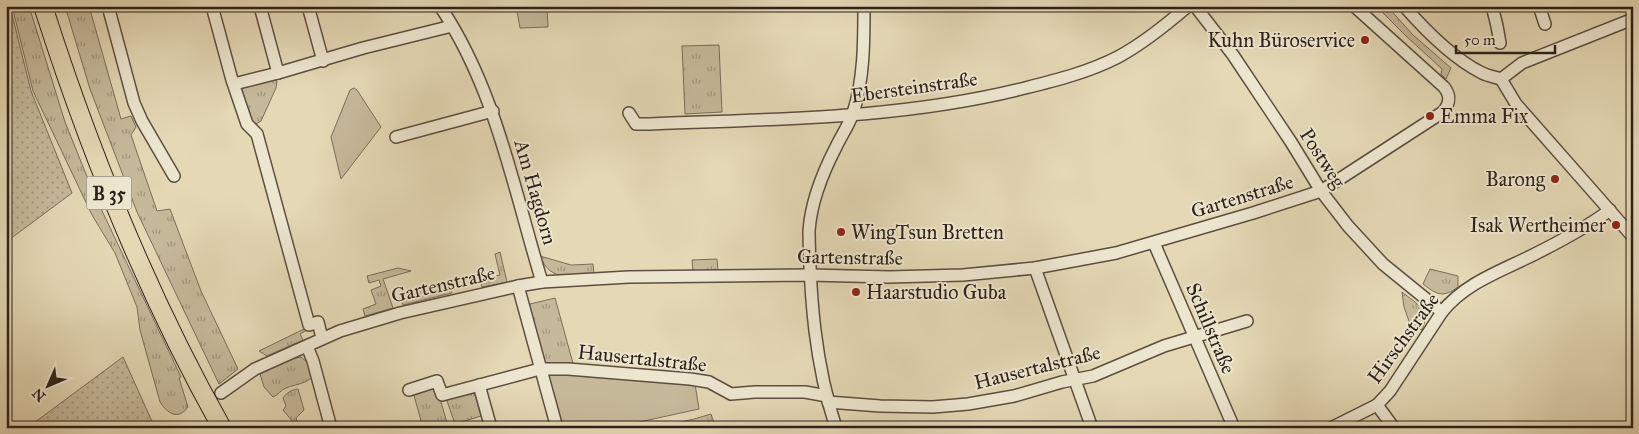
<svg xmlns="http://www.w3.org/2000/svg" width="1639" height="434" font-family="'IM FELL Great Primer',serif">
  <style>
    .grass { fill: url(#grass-tufts); stroke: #796d5a }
    .park { fill: #c5b99a; stroke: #796d5a }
    .garden { fill: url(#garden-dots); stroke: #796d5a }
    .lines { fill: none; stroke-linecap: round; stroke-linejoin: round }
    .street-casing { stroke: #5b4f40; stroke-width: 14 }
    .primary-casing { stroke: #2d2119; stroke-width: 20 }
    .street { stroke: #ede6cf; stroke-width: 11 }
    .primary { stroke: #e4d8b5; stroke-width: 18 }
    .poi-dot { fill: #8f2418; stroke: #ede6cf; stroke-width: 2 }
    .labels { text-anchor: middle; stroke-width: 4; stroke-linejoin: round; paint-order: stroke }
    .shield { fill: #ede6cf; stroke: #675c50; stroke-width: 1 }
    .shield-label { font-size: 19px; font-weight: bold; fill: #2d2119 }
    .poi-label { font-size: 20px; fill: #2d2119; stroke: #ede6cf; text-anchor: end }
    .street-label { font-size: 20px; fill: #2d2119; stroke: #ede6cf }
  </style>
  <defs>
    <pattern id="grass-tufts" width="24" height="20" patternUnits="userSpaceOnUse" patternTransform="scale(1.25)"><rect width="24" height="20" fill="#c5b99a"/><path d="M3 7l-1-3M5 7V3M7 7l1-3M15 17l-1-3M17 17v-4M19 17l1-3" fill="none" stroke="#a0967d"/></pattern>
    <pattern id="garden-dots" width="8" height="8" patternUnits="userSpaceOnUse" patternTransform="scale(1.25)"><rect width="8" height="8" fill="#c5b99a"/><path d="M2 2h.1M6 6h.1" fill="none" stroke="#a0967d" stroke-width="1.8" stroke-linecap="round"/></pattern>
  </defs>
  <rect width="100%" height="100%" fill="#e4d8b5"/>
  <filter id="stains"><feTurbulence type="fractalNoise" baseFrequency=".004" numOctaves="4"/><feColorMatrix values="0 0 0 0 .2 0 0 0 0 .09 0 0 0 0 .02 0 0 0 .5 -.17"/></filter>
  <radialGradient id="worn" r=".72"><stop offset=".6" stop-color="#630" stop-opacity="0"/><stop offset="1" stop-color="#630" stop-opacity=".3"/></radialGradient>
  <g class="grass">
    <path d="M12 6H29L65 122 94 194 181 377 179 378 188 407C178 421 167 413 160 402L140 330 137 307 115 253 92 215 33 91Z"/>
    <path d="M65 6H89L121 119 131 116 136 127 131 135 157 211 170 209 201 291 238 369 219 384 137 212 90 89Z"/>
    <path d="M1376 6H1387L1413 35 1451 68 1446 79 1441 74 1442 69 1406 36Z"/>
    <path d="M719 45 722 112 685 114 682 46Z"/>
    <path d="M271 78 277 81 276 88 261 121 256 124 249 121 241 91 243 86Z"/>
    <path d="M500 252 507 282 482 287 480 279 500 275 495 254Z"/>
    <path d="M540 256 571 265 593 264 594 274C570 275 551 283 540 256Z"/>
    <path d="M717 259 718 271H693L692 260Z"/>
    <path d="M398 268 411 271 383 279 393 308 365 316 363 309 376 304 371 290 381 286 379 280 369 283 367 276Z"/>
    <path d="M1430 269 1458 276V287C1443 298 1437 295 1423 284Z"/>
    <path d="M449 285 452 293 403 305 400 297Z"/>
    <path d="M1402 292C1417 304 1431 310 1422 330L1410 324 1404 307Z"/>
    <path d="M555 298 574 367 544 365 526 305Z"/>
    <path d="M306 328 307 330 300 334 303 340 267 356 259 351Z"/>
    <path d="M301 357 307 362 313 376C307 384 295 384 286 388 280 390 279 395 273 397L264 387 260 374 291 359Z"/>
    <path d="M436 385 448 426 441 428H423L413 392Z"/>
    <path d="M298 389 304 410 296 418 300 428H298L283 410 286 406 283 398C287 392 292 390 298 389Z"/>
    <path d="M474 391 481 416 455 424 446 398Z"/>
    <path d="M711 414 716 428H654L694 419Z"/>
  </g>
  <g class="park">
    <path d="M516 6H547L548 27 520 28Z"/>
    <path d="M354 88 357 90 381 127 341 179 331 137 350 90Z"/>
    <path d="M555 373 695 384 699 409 612 428H559L548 376Z"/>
  </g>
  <g class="garden">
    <path d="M6 6H10L31 91 72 193 6 242Z"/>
    <path d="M123 357 155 428H67L64 425 61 428H27Z"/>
  </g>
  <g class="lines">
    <g class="street-casing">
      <g id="street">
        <path d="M108 6 134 103 142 121 174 176"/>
        <path d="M212 6 232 80 247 124 257 134 309 325 318 322 322 338"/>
        <path d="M260 6 278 73"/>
        <path d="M308 6 323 61"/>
        <path d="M440 6C496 90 513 187 542 282"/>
        <path d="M1195 6 1233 55 1291 142 1321 191 1348 226 1383 264 1442 312"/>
        <path d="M1404 6C1425 30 1454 59 1482 73 1488 76 1495 77 1501 79"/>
        <path d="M1492 6 1497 26 1500 43"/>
        <path d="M1539 6 1545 24"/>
        <path d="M1501 79 1516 104 1633 237"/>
        <path d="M1501 79 1522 63 1633 19"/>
        <path d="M234 84 278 73 363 48 452 26"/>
        <path d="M629 113 636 124H650C775 119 902 119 1025 88 1057 80 1089 72 1118 57 1144 43 1166 25 1188 6"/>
        <path d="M396 137 493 111"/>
        <path d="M1154 243 1234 428"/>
        <path d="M1035 268 1092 428"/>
        <path d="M518 286 557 428"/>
        <path d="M307 346 313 361 331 428"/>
        <path d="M479 385 491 428"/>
        <path d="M409 390 437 381 442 395 540 369H568L690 379 709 382 731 394 755 392H805L827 396"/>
        <path d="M221 393 255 369 340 331 400 313 518 286 542 282 629 277 810 275 889 277 963 275 1035 268 1116 253 1253 213 1321 191 1443 112C1450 103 1451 96 1444 87L1354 6"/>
        <path d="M828 402 880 406 933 407 968 404 1014 396 1062 382 1093 376 1164 346 1247 321"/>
        <path d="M1377 405 1394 428"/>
        <path d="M836 428C815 363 810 299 809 231 811 201 822 174 836 147 841 136 849 125 853 113 864 80 864 41 864 6"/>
        <path d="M1331 428 1377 405 1390 391 1442 312C1465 283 1501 271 1533 255 1559 242 1586 228 1610 210"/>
      </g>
    </g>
    <g class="primary-casing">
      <path id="primary" d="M43 6C90 153 146 293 222 428"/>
    </g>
    <use href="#street" class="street"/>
    <use href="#primary" class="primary"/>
  </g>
  <g class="poi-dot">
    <circle cx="1365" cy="40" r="5"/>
    <circle cx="1430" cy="116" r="5"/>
    <circle cx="1555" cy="179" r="5"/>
    <circle cx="1616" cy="225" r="5"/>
    <circle cx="841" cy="232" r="5"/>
    <circle cx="856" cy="292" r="5"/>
  </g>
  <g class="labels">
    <rect class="shield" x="86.5" y="176.5" width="45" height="33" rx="4"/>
    <g class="shield-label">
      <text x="109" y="200">B 35</text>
    </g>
    <g class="poi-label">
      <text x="1355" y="47">Kuhn Büroservice</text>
      <text x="1440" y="123" text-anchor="start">Emma Fix</text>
      <text x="1545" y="186">Barong</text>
      <text x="1606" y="232">Isak Wertheimer</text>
      <text x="851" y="239" text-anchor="start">WingTsun Bretten</text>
      <text x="866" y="299" text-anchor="start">Haarstudio Guba</text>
    </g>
    <g class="street-label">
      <text transform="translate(914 87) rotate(-8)" y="7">Ebersteinstraße</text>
      <text transform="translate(1323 158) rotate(57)" y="7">Postweg</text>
      <text transform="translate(536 192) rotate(74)" y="7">Am Hagdorn</text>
      <text transform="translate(1242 196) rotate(-17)" y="7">Gartenstraße</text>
      <text transform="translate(850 257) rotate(1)" y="7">Gartenstraße</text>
      <text transform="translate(443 284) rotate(-13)" y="7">Gartenstraße</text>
      <text transform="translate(1211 328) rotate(67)" y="7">Schillstraße</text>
      <text transform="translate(1403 338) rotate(-54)" y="7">Hirschstraße</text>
      <text transform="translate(642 358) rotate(6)" y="7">Hausertalstraße</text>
      <text transform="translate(1037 367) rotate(-14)" y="7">Hausertalstraße</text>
    </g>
  </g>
  <rect width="1639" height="434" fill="none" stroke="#e4d8b5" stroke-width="25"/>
  <rect x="8" y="8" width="1624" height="419" fill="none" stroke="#2d2119" stroke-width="2.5"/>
  <rect x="12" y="12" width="1614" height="409" fill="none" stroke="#2d2119"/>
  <g transform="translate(48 386) rotate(225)" stroke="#ede6cf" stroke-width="4" paint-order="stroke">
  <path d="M0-4L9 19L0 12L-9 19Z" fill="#2d2119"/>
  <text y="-8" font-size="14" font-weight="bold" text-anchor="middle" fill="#2d2119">N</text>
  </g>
  <path d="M1456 45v8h99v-8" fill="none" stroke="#2d2119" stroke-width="2.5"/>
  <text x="1464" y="45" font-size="15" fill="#2d2119" stroke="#ede6cf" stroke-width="4" paint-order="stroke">50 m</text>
  <rect width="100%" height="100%" filter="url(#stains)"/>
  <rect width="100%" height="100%" fill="url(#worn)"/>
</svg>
